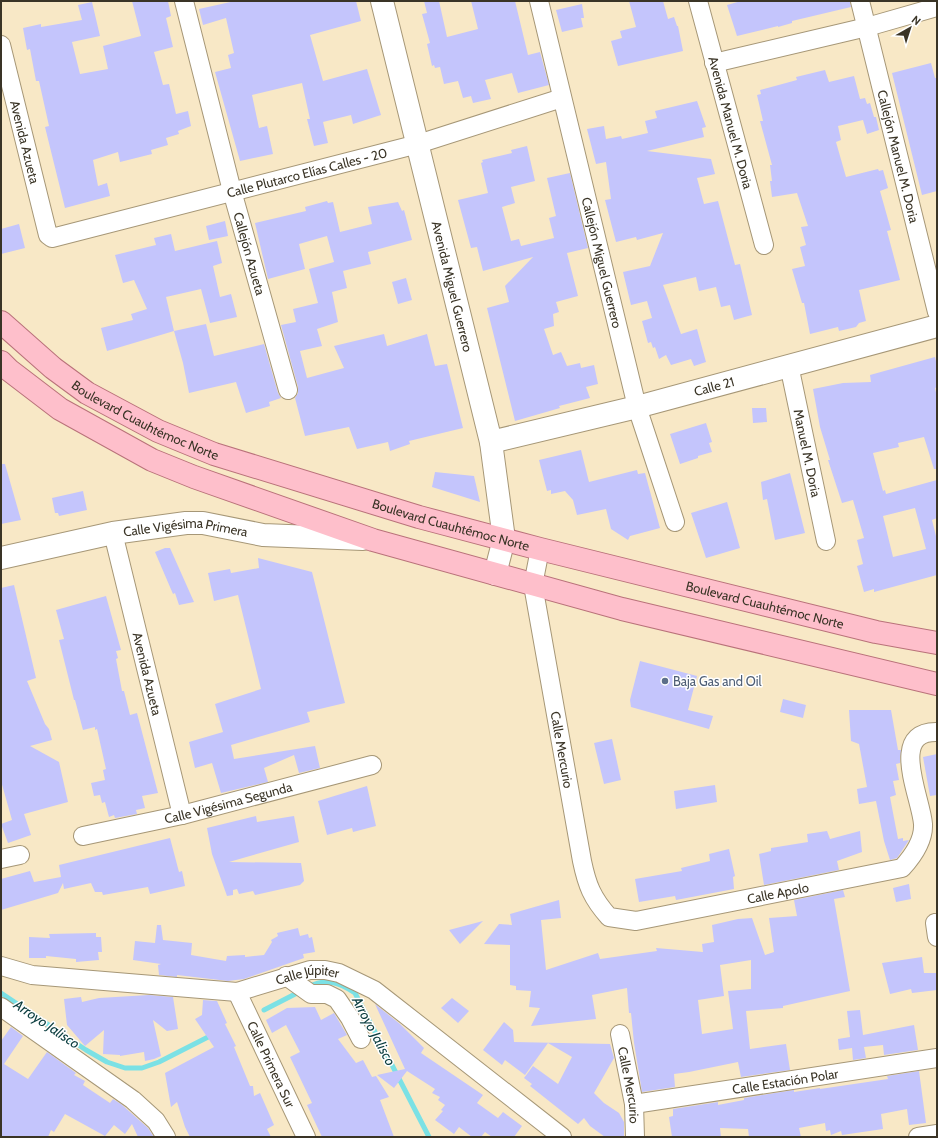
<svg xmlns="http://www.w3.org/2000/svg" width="938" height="1138" font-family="Cabin,sans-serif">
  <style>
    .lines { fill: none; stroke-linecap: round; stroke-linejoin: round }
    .stream { stroke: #7be1e5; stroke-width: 5 }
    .building { fill: #c4c5fc; fill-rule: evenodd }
    .minor-casing { stroke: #a69777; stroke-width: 20 }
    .tertiary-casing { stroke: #a69777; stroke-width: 24 }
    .primary-casing { stroke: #b9727a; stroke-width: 24 }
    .minor { stroke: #fff; stroke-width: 18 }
    .tertiary { stroke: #fff; stroke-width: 22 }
    .primary { stroke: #febfcb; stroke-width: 22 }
    .service-dot { fill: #5c6f8a; stroke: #fff; stroke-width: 1.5 }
    .labels { text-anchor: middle; stroke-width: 3; stroke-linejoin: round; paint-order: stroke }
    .street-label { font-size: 13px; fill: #3a3426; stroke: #fff }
    .service-label { font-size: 13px; fill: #4e5e75; stroke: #fff; text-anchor: start }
    .water-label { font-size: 14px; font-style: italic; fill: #0b3d3f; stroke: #fff }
  </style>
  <rect width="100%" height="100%" fill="#f8e8c6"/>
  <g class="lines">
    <g class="stream">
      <path d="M308 987C326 978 339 982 355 993L429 1137"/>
      <path d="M1 993 86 1050 107 1062 125 1068H142L159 1062 212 1035"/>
      <path d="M264 1010 301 991"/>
    </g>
  </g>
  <g class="building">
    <path d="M132 1H168L171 16 166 18 173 47 154 52 163 85 169 84 176 114 188 111 191 126 178 131 179 134 166 138 168 145 151 150 152 154 120 162 118 152 93 160 98 186 107 183 110 196 65 208 45 127 49 126 39 81H36L30 49 27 50 23 28 41 24V27L82 20 78 5 92 2 100 36 72 42 80 74 108 69 103 46 141 36Z"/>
    <path d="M235 1H356L361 21 310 35 323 81 367 69 381 115 353 124 351 115 323 122 328 143 314 146 307 119H310L302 83 252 95 259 128 267 126 273 154 240 161 215 72 231 68 228 55 234 53 226 18 203 25 199 9Z"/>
    <path d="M424 1H439L447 37 478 29 471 1H515L528 55 540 52 549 85 518 93 512 73 485 80 491 99 473 103 471 96 463 98 458 81 444 84 440 67 435 68 434 65 432 66 427 44 430 43 422 14 427 13Z"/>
    <path d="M629 1H663L668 19 674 17 677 26H678L683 51 618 66 611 41 622 38 620 31 636 27Z"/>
    <path d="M741 1H850L851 7 792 21V23L778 27V26L737 36 727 5Z"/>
    <path d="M582 4 584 18H581L583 27 562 32 556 10Z"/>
    <path d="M931 63 935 78H937V191L922 195 892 73Z"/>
    <path d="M825 70 829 82 854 76 860 99 865 98 867 104 870 103 874 117H876L879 130 867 134 863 120 838 126 841 140 836 142 846 177 878 169 879 171 883 170 888 188 880 191 891 230 887 231 900 280 859 290 866 321 859 323 856 327 839 331 838 327 810 334 804 303H802L792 269 805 266 800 247 806 245 801 227 808 226 797 193 772 197 770 181H772L770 165H772L760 121H763L757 95 761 94 760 90 797 80 796 77Z"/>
    <path d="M697 101 706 127 702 128 704 137 647 151 711 159 715 174 697 178 704 204 718 201 735 265 740 264 752 315 734 320 730 305 721 307 716 287 699 291 696 277 663 285 681 334 697 329 706 362 694 366 691 359 671 365 666 355 659 359 655 347 653 348 651 342 648 343 642 321 652 318 647 301 631 305 623 272 650 266 663 233 637 240 636 237 616 242 605 200 611 199 606 162 596 164 587 129 604 126 606 139 621 136 622 139 648 133 645 121 657 118 655 111Z"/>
    <path d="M527 146 535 181 511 187 515 203 502 207 511 241 519 239 521 246 554 238 549 218 556 216 547 178 570 173 588 248 567 253 578 296 556 302 559 312 553 314 554 326 544 329 553 355 561 352 567 366 580 363 581 368 594 365 598 384 586 387 590 398 559 406 560 408 515 421 487 308 509 302 505 286 533 257 483 271 477 247 471 248 458 200 488 193 481 163 483 162 482 160 512 153 511 150Z"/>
    <path d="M327 201 328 203 333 202 340 232 372 224 368 207 398 202 402 211 404 210 412 240 368 252 371 264 343 271 347 288 332 292 338 322 317 329 322 346 300 351 307 378 344 368 334 346 384 334 387 346 427 334 435 366 447 364 463 428 409 441 410 444 390 451 388 442 357 449 349 427 305 436 295 398 298 393V387L281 325 296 322 293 309 318 303 309 269 334 262 327 236 299 244 305 269 268 279 255 223 306 211 305 207Z"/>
    <path d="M225 221 228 236 209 240 206 226Z"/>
    <path d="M19 224 25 248 1 254V229Z"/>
    <path d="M171 234 175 251 217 241 222 263 213 266 220 297 231 294 237 317 210 323 201 289 166 297 174 331 107 351 101 328 133 320 131 314 147 309 134 280 123 283 115 255 156 245 154 238Z"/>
    <path d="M406 278 412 300 398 304 392 282Z"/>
    <path d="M206 324 214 356 264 344 278 393 281 398 269 402 270 406 246 413 236 382 189 393 183 363 174 331Z"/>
    <path d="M935 357 937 365V387L935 388 937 397V469H934L924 437 898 443 899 447 873 453 883 491 885 490 886 494 937 480V518L932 520 937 540V575L874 592V589L864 592 857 566 863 564 857 540 864 538 853 500 842 503 828 460H830L820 427 813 389 843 383 871 382 870 375ZM915 508 926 549 893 557 883 516Z"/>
    <path d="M752 408H766L767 422 753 423Z"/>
    <path d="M706 423 712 442 709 443 712 452 698 456V458L680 464 670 434Z"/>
    <path d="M581 450 589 482 637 470 638 474 645 473 660 528 630 536 628 540 611 529 606 509 577 515 573 500 565 491 551 494V490L547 491 539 460Z"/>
    <path d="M1 464H5L21 520 1 524Z"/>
    <path d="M435 472 474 476 480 502 432 487Z"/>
    <path d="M790 473 805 533 775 540 767 499 763 500 761 482Z"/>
    <path d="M83 491 87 510 59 516 58 513H55L52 498Z"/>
    <path d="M727 502 740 548 706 558 691 513Z"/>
    <path d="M165 548H170L194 602 179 605 175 593 173 594 155 552Z"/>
    <path d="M258 558 312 572 345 703 307 712 310 722 231 745 234 759 315 746 320 768 299 773 294 755 264 768 268 782 221 793 212 763 195 768 189 742 223 732 215 704 261 689 238 595 214 601 208 573 230 569 231 573 259 568Z"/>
    <path d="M14 585 36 678 27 681 45 724 49 729 52 740 30 746 59 762 68 802 24 814 31 835 8 843 1 824 12 820 1 781V588Z"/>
    <path d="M106 596 121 650 116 651 118 658 116 659 122 691H124L130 715 137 713 158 793 142 796 145 808 136 810 137 814 115 818 114 815 109 817 105 802 102 803 100 795 94 796 91 783 105 780 103 770 106 769 97 729 95 730V727L83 730 75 700H74L59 640 64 639 56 610Z"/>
    <path d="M640 661 697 676 688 710 713 716 709 729 631 707 630 700Z"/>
    <path d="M783 699 806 705 803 718 780 712Z"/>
    <path d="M849 710H891L898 750H901L900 763 896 764 899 780 893 781 896 795 890 797 898 839 903 838V841L909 840 897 858 890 860 884 841 876 801 859 804 857 789 867 787 859 744 851 741Z"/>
    <path d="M612 739 621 780 604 784 594 743Z"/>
    <path d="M937 754V795L930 796 923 757Z"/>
    <path d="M715 785 717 802 676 809 674 791Z"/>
    <path d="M367 786 376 826 353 832 352 828 327 835 318 801Z"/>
    <path d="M256 816 257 822 294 816 299 842 229 862 301 863 304 881 300 885 255 895 253 891 239 894 237 889 233 890V895L227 896 212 854 207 828Z"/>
    <path d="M827 831 830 839 860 831 862 852 837 861 839 870 764 885 759 854 771 851V848L808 842 807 834Z"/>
    <path d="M170 838 179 872 182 871 185 886 150 894 148 887 103 895 102 892H95L91 883 64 889 63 883 58 893 1 910V879L30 871 34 882 61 877 59 865Z"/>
    <path d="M729 849 735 876 733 877 734 889 676 900 675 896 639 902 635 879 682 871 681 868 710 861 709 854Z"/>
    <path d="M909 884 911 899 896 902 893 888Z"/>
    <path d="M843 890 845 897 834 899 850 991 783 1006V1008L746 1011 750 1049 786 1044 790 1070 741 1077 738 1062 689 1072 674 1074 675 1087 642 1092 634 1043 631 1013H629L627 988 592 995 596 1019 531 1026 540 1008 529 1007 531 991 516 990V986L510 985V945L484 944 499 924 512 925 510 914 559 900 561 918 541 920 546 970 598 953 600 959 657 951 656 948 703 952 702 944 714 942 712 925 738 919 752 918 765 955 774 952 769 918 797 916 794 900ZM751 960V989L728 991 733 1029 702 1034 698 1000 724 996 720 965Z"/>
    <path d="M483 921 460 944 449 930Z"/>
    <path d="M157 925H161L163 940 192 943 191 955 226 961 227 956 245 955V957L264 955 272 942 271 940 278 936 277 933 298 928 300 936 308 934 309 938 312 937 315 952 303 954 304 958 244 979 228 981 177 975V977L159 975 158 965 161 964 133 960 135 941 155 943Z"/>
    <path d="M96 933V937H101L102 952H98L99 960 76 962V959L46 956V958H29V937L50 938 49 934Z"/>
    <path d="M922 957 924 973H937V990L912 993 911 989 890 994 882 963Z"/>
    <path d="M149 995 173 997 178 1029 167 1031 153 1020 161 1056 154 1059 145 1061 144 1052 120 1056V1055L103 1054 104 1030 85 1046 67 1025 64 999 81 997 82 1002 99 998Z"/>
    <path d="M452 998 469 1011 458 1023 441 1008Z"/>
    <path d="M203 1000 217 1001 227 1023 225 1024 236 1046 234 1047 250 1086H253L254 1096 260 1093 274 1125 267 1129 271 1137H190L185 1127 177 1102 171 1107 165 1073 214 1047 195 1019 202 1015Z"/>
    <path d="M375 1004 400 1024 424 1048 421 1053 483 1095 477 1103 498 1118 503 1112 522 1126 514 1137H492L485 1132 481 1137H472L459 1127 454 1134 435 1120 443 1111 441 1110 445 1105 438 1100 440 1097 432 1093 435 1089 407 1071 394 1088 377 1075 405 1069Z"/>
    <path d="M315 1007 321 1020 334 1013 347 1035 338 1039 356 1063 363 1060 372 1077 376 1076 389 1097 380 1100 394 1137H322L307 1105 312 1103 290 1057 300 1052 286 1025 272 1033 266 1020 287 1008Z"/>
    <path d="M860 1010 863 1035 914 1025 918 1050 884 1055 883 1045 864 1047 866 1058 853 1060 852 1048 839 1050 838 1039 850 1037 847 1011Z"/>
    <path d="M504 1022 513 1030 514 1042 610 1044 614 1058 594 1093 604 1103 619 1113 624 1122V1137H605L590 1126 584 1118 578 1124 530 1086 532 1084 524 1078 533 1066 558 1084 572 1057 548 1043 525 1075 505 1060 502 1065 483 1050Z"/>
    <path d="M11 1027 23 1036 4 1064 28 1079 47 1052 76 1073 74 1075 85 1081 83 1085 110 1103 113 1099 121 1104 148 1128 154 1137H138L132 1124 125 1134 114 1125 105 1136 65 1114 54 1132 51 1130 48 1137H1V1041Z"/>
    <path d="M919 1071 926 1123 909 1125 907 1109 881 1114 883 1129 842 1135 841 1131 831 1135 830 1130 826 1131 825 1123 799 1128 801 1137H749L748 1129 720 1128 721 1137H672L669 1117 673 1116V1109L718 1102V1105L744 1100V1098L794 1090V1092L820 1088V1089L888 1079 887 1076Z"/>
  </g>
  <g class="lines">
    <g class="minor-casing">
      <g id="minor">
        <path id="s1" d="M184 1 232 191 288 390"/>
        <path id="s2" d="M539 1 637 407 675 522"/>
        <path id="s3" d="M698 1 764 245"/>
        <path id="s4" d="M860 1 937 312"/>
        <path id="s5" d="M1 45 48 235 52 238 418 144 562 98"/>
        <path d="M714 63 867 27 937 7"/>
        <path id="s6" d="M789 365 826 541"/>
        <path id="s7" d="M113 533 182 815"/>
        <path id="s8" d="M540 549 533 585 582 861C587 885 592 898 609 917L636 921 902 868C913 856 924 841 923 824 921 797 888 731 937 732"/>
        <path id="s9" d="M83 836 182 815 372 765"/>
        <path d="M1 859 20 855"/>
        <path d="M935 923 937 937"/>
        <path id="s10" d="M1 966 32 975 237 992 310 970H325L339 973 374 990 562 1137"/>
        <path d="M286 976 311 994H327L337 999 350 1018 361 1039"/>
        <path id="s11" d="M237 992 306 1137"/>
        <path d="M1 1007 133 1100 156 1121 166 1137"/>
        <path id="s12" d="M620 1034 634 1104 635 1137"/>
        <path id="s13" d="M634 1104 937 1058"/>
        <path d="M918 1137 937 1134"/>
      </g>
    </g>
    <g class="tertiary-casing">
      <g id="tertiary">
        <path id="s14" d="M382 1 491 442 504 539 495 574"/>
        <path id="s15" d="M491 442 637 407 937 326"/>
        <path id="s16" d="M1 558 113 533 186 523H203L263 535 363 539"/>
      </g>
    </g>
    <g class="primary-casing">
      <g id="primary">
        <path id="s17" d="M1 322 53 368 87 393 158 431 214 454 419 517 540 549 876 632 937 643"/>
        <path d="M1 362 9 370 60 409 152 460 194 477 373 540 622 609 937 684"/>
      </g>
    </g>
    <use href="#minor" class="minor"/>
    <use href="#tertiary" class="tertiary"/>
    <use href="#primary" class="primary"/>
  </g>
  <circle class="service-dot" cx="665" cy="681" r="4"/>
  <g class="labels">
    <g class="street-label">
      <text dy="5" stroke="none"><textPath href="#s3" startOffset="126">Avenida Manuel M. Doria</textPath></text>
      <text dy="5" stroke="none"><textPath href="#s5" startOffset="100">Avenida Azueta</textPath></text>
      <text dy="5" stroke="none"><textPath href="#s4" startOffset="160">Callejón Manuel M. Doria</textPath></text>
      <text dy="5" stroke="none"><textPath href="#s5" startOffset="464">Calle Plutarco Elías Calles - 20</textPath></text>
      <text dy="5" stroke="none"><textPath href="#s1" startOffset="261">Callejón Azueta</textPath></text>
      <text dy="5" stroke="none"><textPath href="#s2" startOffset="269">Callejón Miguel Guerrero</textPath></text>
      <text dy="5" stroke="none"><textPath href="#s14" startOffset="294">Avenida Miguel Guerrero</textPath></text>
      <text dy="5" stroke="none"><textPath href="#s15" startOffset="230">Calle 21</textPath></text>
      <text dy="5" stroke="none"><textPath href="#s17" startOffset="176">Boulevard Cuauhtémoc Norte</textPath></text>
      <text dy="5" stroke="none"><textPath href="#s6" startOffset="90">Manuel M. Doria</textPath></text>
      <text dy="5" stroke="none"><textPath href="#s17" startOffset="500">Boulevard Cuauhtémoc Norte</textPath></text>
      <text dy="5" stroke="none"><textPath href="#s16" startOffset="188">Calle Vigésima Primera</textPath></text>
      <text dy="5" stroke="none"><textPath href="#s17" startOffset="824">Boulevard Cuauhtémoc Norte</textPath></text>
      <text dy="5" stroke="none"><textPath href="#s7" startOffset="145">Avenida Azueta</textPath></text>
      <text dy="5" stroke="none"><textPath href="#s8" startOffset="204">Calle Mercurio</textPath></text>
      <text dy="5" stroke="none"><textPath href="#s9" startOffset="149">Calle Vigésima Segunda</textPath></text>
      <text dy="5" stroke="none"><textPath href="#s8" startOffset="552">Calle Apolo</textPath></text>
      <text dy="5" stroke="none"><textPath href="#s10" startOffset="311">Calle Júpiter</textPath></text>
      <text dy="5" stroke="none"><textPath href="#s11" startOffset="80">Calle Primera Sur</textPath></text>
      <text dy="5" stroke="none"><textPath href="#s13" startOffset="153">Calle Estación Polar</textPath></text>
      <text dy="5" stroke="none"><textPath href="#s12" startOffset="52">Calle Mercurio</textPath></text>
    </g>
    <g class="service-label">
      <text x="673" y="686">Baja Gas and Oil</text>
    </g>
    <g class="water-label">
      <text transform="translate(47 1024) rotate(34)" y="5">Arroyo Jalisco</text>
      <text transform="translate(374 1031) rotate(62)" y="5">Arroyo Jalisco</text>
    </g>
  </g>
  <rect width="938" height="1138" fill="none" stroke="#3a3426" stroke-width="4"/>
  <g transform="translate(910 28) rotate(39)" stroke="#ffffff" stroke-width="3" paint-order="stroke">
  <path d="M0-3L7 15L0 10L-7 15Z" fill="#3a3426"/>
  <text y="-6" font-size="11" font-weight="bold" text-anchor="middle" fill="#3a3426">N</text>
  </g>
</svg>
